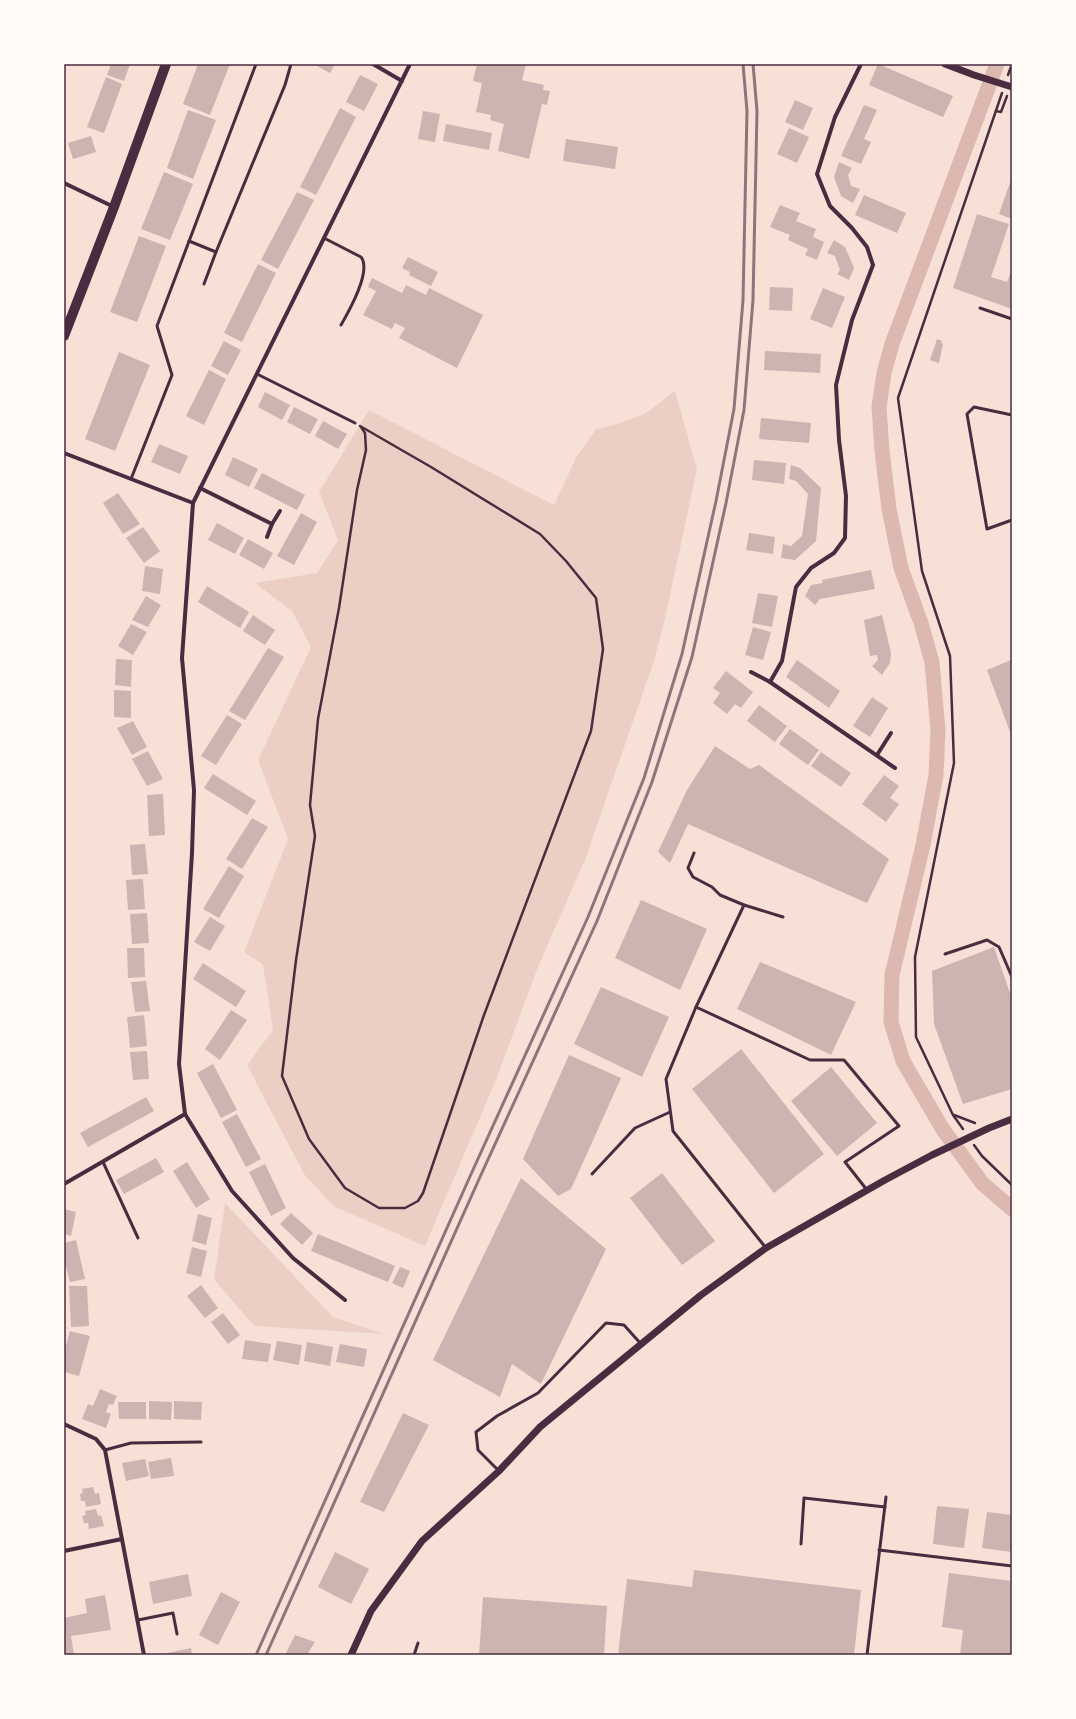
<svg xmlns="http://www.w3.org/2000/svg" width="1076" height="1719" font-family="'Roboto Serif',serif">
  <style>
    .green { fill: #ebcfc5 }
    .lines { fill: none; stroke-linecap: round; stroke-linejoin: round }
    .canal { stroke: #dcb8b0; stroke-width: 15 }
    .building { fill: #ccb4b1 }
    .path { stroke: #4a2c40; stroke-width: 2.5 }
    .service { stroke: #4a2c40; stroke-width: 3 }
    .minor { stroke: #4a2c40; stroke-width: 4 }
    .tertiary { stroke: #4a2c40; stroke-width: 7 }
    .trunk { stroke: #4a2c40; stroke-width: 10 }
    .rail { stroke: #8f747c; stroke-width: 3 }
    .neatline { fill: none; stroke: #4a2c40; stroke-width: 1.5 }
  </style>
  <rect width="100%" height="100%" fill="#f7e1d7"/>
  <g class="green">
    <path d="M675 391 697 469 665 619 654 661 585 860 538 967 496 1080 425 1246 333 1206 304 1174 247 1065 273 1030 263 965 244 952 288 839 258 760 311 647 292 611 255 583 317 573 338 540 319 492 369 410 554 505 576 458 596 429 614 425 645 414Z"/>
    <path d="M225 1203 333 1317 384 1334 254 1326 214 1279Z"/>
  </g>
  <g class="lines">
    <path class="canal" d="M997 64 892 344 884 373 879 407 882 451 889 509 901 568 921 623 932 662 938 730 936 775 923 845 892 975 891 1022 903 1061 942 1128 982 1183 1012 1209"/>
  </g>
  <g class="building">
    <path d="M111 64H130L124 81 107 75Z"/>
    <path d="M198 64H230L210 115 183 104Z"/>
    <path d="M313 64H335L330 73Z"/>
    <path d="M477 64H526L522 80 544 85 543 90 550 91 547 105 542 104 529 159 498 151 504 124 490 120 491 115 476 112 482 83 473 81Z"/>
    <path d="M878 64 953 96 943 117 869 85Z"/>
    <path d="M360 75 378 84 364 111 346 102Z"/>
    <path d="M106 77 122 84 104 133 87 127Z"/>
    <path d="M795 100 813 108 803 130 785 122Z"/>
    <path d="M864 105 877 110 864 139 871 142 861 164 841 156Z"/>
    <path d="M340 108 356 117 316 195 300 187Z"/>
    <path d="M188 110 216 120 193 179 167 168Z"/>
    <path d="M423 111 440 114 435 142 418 139Z"/>
    <path d="M446 124 492 133 489 150 443 141Z"/>
    <path d="M789 128 809 137 797 163 777 154Z"/>
    <path d="M91 136 96 152 73 159 68 143Z"/>
    <path d="M566 139 618 147 615 169 563 161Z"/>
    <path d="M839 162 852 168 848 175 851 186 860 189 853 203 841 196 834 177Z"/>
    <path d="M164 172 193 184 170 240 141 229Z"/>
    <path d="M1012 177V219L999 214Z"/>
    <path d="M297 192 314 200 278 269 261 260Z"/>
    <path d="M864 195 906 213 897 233 855 215Z"/>
    <path d="M780 205 800 213 796 221 816 229 813 237 824 242 817 260 805 255 808 249 788 240 790 235 770 227Z"/>
    <path d="M977 214 1009 224 991 277 1007 282 1012 269V309L953 288Z"/>
    <path d="M139 236 166 246 137 322 110 312Z"/>
    <path d="M834 240 845 247 854 268 849 280 837 274 840 270 835 256 827 253Z"/>
    <path d="M408 257 438 272 431 286 409 275 410 272 402 268Z"/>
    <path d="M258 264 276 273 242 342 224 333Z"/>
    <path d="M372 278 402 293 406 285 426 295 429 288 483 315 457 368 399 338 405 328 395 323 392 329 363 315 376 291 368 287Z"/>
    <path d="M770 287 793 288 792 311 769 310Z"/>
    <path d="M823 288 845 297 832 328 810 319Z"/>
    <path d="M937 339 942 341 941 343 943 344 939 363 930 360Z"/>
    <path d="M224 341 241 350 228 375 211 366Z"/>
    <path d="M765 351 821 354 820 373 764 370Z"/>
    <path d="M119 352 150 365 115 451 85 439Z"/>
    <path d="M209 370 226 379 204 425 186 416Z"/>
    <path d="M265 392 290 405 282 420 258 407Z"/>
    <path d="M294 407 318 419 310 434 287 422Z"/>
    <path d="M761 418 811 423 809 443 759 439Z"/>
    <path d="M323 421 347 434 338 449 315 436Z"/>
    <path d="M159 444 188 456 180 474 151 462Z"/>
    <path d="M233 457 258 469 249 487 225 475Z"/>
    <path d="M754 460 786 463 784 484 752 480Z"/>
    <path d="M791 465 800 468 821 488 816 541 795 560 781 558 783 544 791 546 802 536 808 494 796 481 789 479Z"/>
    <path d="M262 473 305 495 297 510 254 488Z"/>
    <path d="M118 493 140 524 123 534 103 503Z"/>
    <path d="M301 513 317 522 294 565 277 556Z"/>
    <path d="M217 523 244 538 235 554 208 540Z"/>
    <path d="M143 527 160 551 144 563 126 538Z"/>
    <path d="M749 533 775 537 773 554 746 550Z"/>
    <path d="M248 539 273 553 264 569 239 555Z"/>
    <path d="M145 566 163 569 160 594 142 591Z"/>
    <path d="M871 570 875 589 820 599 815 605 805 596 811 585 823 583 822 580Z"/>
    <path d="M207 586 249 612 240 628 198 602Z"/>
    <path d="M758 593 778 596 772 627 752 623Z"/>
    <path d="M146 596 161 605 148 627 132 620Z"/>
    <path d="M253 615 275 630 265 645 243 631Z"/>
    <path d="M882 615 891 653 890 663 882 675 872 666 878 660 877 655 870 656 864 620Z"/>
    <path d="M131 624 147 632 133 655 118 646Z"/>
    <path d="M753 627 771 632 763 660 745 655Z"/>
    <path d="M268 648 284 657 245 720 229 711Z"/>
    <path d="M116 659 132 660 131 687 115 685Z"/>
    <path d="M797 660 840 691 829 708 786 677Z"/>
    <path d="M1011 660 1012 731 1010 732 987 670Z"/>
    <path d="M726 671 753 692 741 708 735 704 727 714 713 703 720 693 713 688Z"/>
    <path d="M114 690 131 691V718L114 717Z"/>
    <path d="M872 697 888 708 870 737 853 726Z"/>
    <path d="M759 705 787 726 775 742 747 721Z"/>
    <path d="M227 715 242 724 216 765 201 756Z"/>
    <path d="M133 721 147 747 132 755 117 728Z"/>
    <path d="M790 729 819 750 808 765 779 744Z"/>
    <path d="M715 746 750 769 759 765 889 859 867 903 688 824 670 863 658 852 687 790Z"/>
    <path d="M148 751 163 779 147 786 132 759Z"/>
    <path d="M821 752 851 773 841 787 811 766Z"/>
    <path d="M213 774 256 801 247 815 204 788Z"/>
    <path d="M884 775 899 786 890 798 899 804 886 822 862 804Z"/>
    <path d="M163 794 165 835 149 836 147 795Z"/>
    <path d="M252 818 268 827 242 869 226 859Z"/>
    <path d="M145 844 148 874 132 875 130 845Z"/>
    <path d="M229 866 244 876 219 918 203 909Z"/>
    <path d="M143 879 145 909 128 910 126 880Z"/>
    <path d="M641 900 707 929 680 990 615 958Z"/>
    <path d="M147 913 149 943 132 944 130 914Z"/>
    <path d="M210 917 225 926 210 951 194 942Z"/>
    <path d="M994 947 1012 999V1089L963 1104 934 1024 932 971Z"/>
    <path d="M127 948H144L145 977 128 978Z"/>
    <path d="M760 962 856 1002 831 1055 737 1009Z"/>
    <path d="M203 963 246 991 236 1007 193 979Z"/>
    <path d="M146 981 150 1011 135 1012 131 982Z"/>
    <path d="M601 987 669 1017 642 1077 574 1044Z"/>
    <path d="M231 1010 247 1020 220 1060 205 1049Z"/>
    <path d="M144 1015 147 1046 130 1048 127 1017Z"/>
    <path d="M741 1049 824 1154 774 1193 692 1089Z"/>
    <path d="M147 1051 149 1079 133 1080 130 1052Z"/>
    <path d="M569 1055 621 1078 571 1189 558 1196 523 1159Z"/>
    <path d="M213 1064 237 1110 221 1118 197 1073Z"/>
    <path d="M831 1067 877 1123 837 1156 791 1101Z"/>
    <path d="M146 1097 154 1111 88 1147 80 1133Z"/>
    <path d="M237 1114 261 1159 246 1167 222 1122Z"/>
    <path d="M156 1158 164 1172 124 1194 116 1180Z"/>
    <path d="M187 1162 210 1199 196 1208 173 1171Z"/>
    <path d="M265 1164 286 1208 271 1216 249 1172Z"/>
    <path d="M662 1173 715 1241 682 1265 630 1198Z"/>
    <path d="M521 1178 606 1249 541 1384 512 1364 500 1397 433 1360Z"/>
    <path d="M64 1209 76 1212 71 1236 64 1234Z"/>
    <path d="M291 1213 313 1233 302 1245 280 1224Z"/>
    <path d="M198 1214 212 1218 206 1245 192 1241Z"/>
    <path d="M318 1234 395 1266 388 1282 311 1251Z"/>
    <path d="M76 1240 85 1279 70 1282 64 1259V1243Z"/>
    <path d="M192 1247 207 1251 201 1277 186 1273Z"/>
    <path d="M400 1267 410 1271 403 1288 392 1283Z"/>
    <path d="M201 1285 218 1308 205 1318 187 1296Z"/>
    <path d="M69 1286H87L89 1326 71 1327Z"/>
    <path d="M223 1313 240 1335 228 1344 211 1322Z"/>
    <path d="M70 1331 90 1336 79 1376 64 1372V1352Z"/>
    <path d="M245 1340 271 1344 268 1362 242 1359Z"/>
    <path d="M277 1341 302 1345 299 1365 273 1360Z"/>
    <path d="M307 1342 333 1347 330 1366 304 1361Z"/>
    <path d="M340 1344 367 1349 364 1367 336 1362Z"/>
    <path d="M100 1389 117 1396 113 1405 109 1404 106 1412 111 1414 106 1428 82 1419 88 1404 93 1406Z"/>
    <path d="M149 1401 172 1402 171 1420 149 1419Z"/>
    <path d="M174 1401 202 1402 201 1420 174 1419Z"/>
    <path d="M118 1402H146V1419H119Z"/>
    <path d="M403 1413 429 1425 384 1512 360 1502Z"/>
    <path d="M171 1458 174 1476 151 1479 148 1462Z"/>
    <path d="M145 1459 149 1476 126 1481 122 1463Z"/>
    <path d="M93 1487 95 1494 99 1493 101 1504 86 1507 85 1501H81L80 1494 83 1493 82 1489Z"/>
    <path d="M937 1506 969 1509 964 1548 933 1544Z"/>
    <path d="M96 1509 98 1516 101 1515 104 1526 89 1529 88 1523H84L82 1516 86 1515 85 1511Z"/>
    <path d="M987 1512 1012 1515V1552L982 1548Z"/>
    <path d="M335 1552 369 1569 351 1604 318 1587Z"/>
    <path d="M694 1570 861 1590 854 1655H618L627 1579 692 1587Z"/>
    <path d="M949 1573 1012 1581V1655H960L963 1630 942 1627Z"/>
    <path d="M188 1574 192 1596 153 1604 149 1582Z"/>
    <path d="M221 1592 240 1602 218 1645 199 1635Z"/>
    <path d="M105 1595 111 1630 71 1636 74 1655H64V1618L87 1613 85 1599Z"/>
    <path d="M483 1597 607 1606 604 1655H479Z"/>
    <path d="M295 1635 315 1642 307 1655H285Z"/>
    <path d="M191 1648 192 1655H167V1653Z"/>
  </g>
  <g class="lines">
    <g class="path">
      <path d="M1008 75 1012 64"/>
      <path d="M996 111 1001 112 1007 96"/>
      <path d="M360 426 431 467 540 534 566 561 596 598 603 649 591 731 484 1015 423 1193 418 1201 405 1208H379L345 1188 309 1139 282 1076 296 960 315 836 310 805 318 719 339 608 357 490 366 450 365 433 361 427"/>
      <path d="M954 1115 975 1123"/>
      <path d="M963 1129 953 1115 916 1037 915 957 954 763 950 656 922 571 898 398 1002 93"/>
      <path d="M974 1145 982 1156 1012 1185"/>
    </g>
    <g class="service">
      <path d="M324 238 361 257C372 271 349 311 341 325"/>
      <path d="M189 241 216 252 285 85 291 64"/>
      <path d="M204 284 216 252"/>
      <path d="M980 308 1012 319"/>
      <path d="M257 374 355 423"/>
      <path d="M1012 415 974 407 967 414 987 529 1012 520"/>
      <path d="M131 479 172 375 157 326 256 64"/>
      <path d="M694 853 688 868 693 877 712 887 720 895 744 905 783 917"/>
      <path d="M744 905 696 1007 666 1079 673 1131 766 1248"/>
      <path d="M945 954 987 940 999 947 1012 977"/>
      <path d="M696 1007 810 1060H844L899 1126 845 1162 867 1190"/>
      <path d="M103 1162 138 1238"/>
      <path d="M592 1174 635 1128 670 1112"/>
      <path d="M105 1450 131 1443 201 1442"/>
      <path d="M499 1471 478 1450 476 1432 497 1416 538 1393 606 1323 624 1325 641 1344"/>
      <path d="M801 1544 804 1498 885 1507"/>
      <path d="M879 1550 1012 1566"/>
      <path d="M138 1620 173 1613 177 1634"/>
      <path d="M414 1655 418 1643"/>
      <path d="M867 1655 886 1497"/>
    </g>
    <g class="minor">
      <path d="M373 64 402 81"/>
      <path d="M64 183 114 207"/>
      <path d="M64 453 193 503 182 658 194 790 192 853 179 1064 185 1114 232 1191 293 1258 345 1300"/>
      <path d="M200 488 272 524 267 537"/>
      <path d="M193 503 410 64"/>
      <path d="M272 524 280 511"/>
      <path d="M751 672 770 682 895 768"/>
      <path d="M770 682 782 661 796 587 811 568 834 553 845 538 846 496 839 440 836 385 852 320 873 265 867 247 852 228 830 206 817 174 835 117 861 64"/>
      <path d="M877 755 891 733"/>
      <path d="M64 1184 185 1114"/>
      <path d="M64 1424 96 1439 105 1450 144 1655"/>
      <path d="M64 1551 122 1539"/>
    </g>
    <g class="tertiary">
      <path d="M945 64 974 75 1012 87"/>
      <path d="M351 1655 371 1611 422 1541 499 1471 540 1427 701 1295 766 1248 885 1180 932 1155 989 1128 1012 1119"/>
    </g>
    <path class="trunk" d="M64 336 114 207 166 64"/>
    <g class="rail">
      <path d="M256 1655 472 1172 588 917 644 778 682 654 716 501 734 409 743 300 747 111 743 64"/>
      <path d="M266 1655 480 1177 597 921 652 782 692 657 726 503 744 410 753 300 757 111 753 64"/>
    </g>
  </g>
  <rect width="1076" height="1719" fill="none" stroke="#fffaf5" stroke-width="130"/>
  <rect x="65" y="65" width="946" height="1589" class="neatline"/>
</svg>
